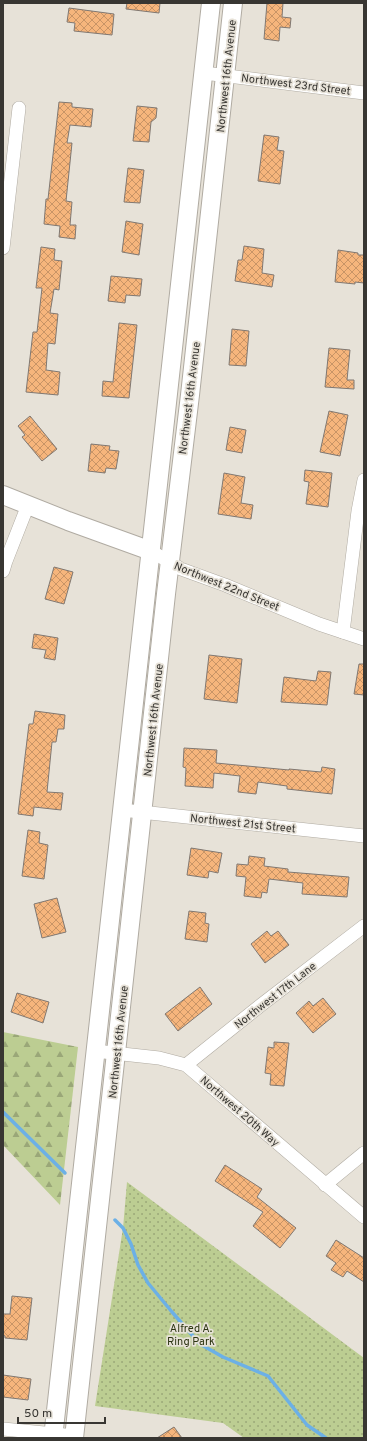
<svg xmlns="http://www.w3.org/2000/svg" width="367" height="1441" font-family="Overpass,sans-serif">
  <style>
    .forest { fill: url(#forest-firs) }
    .park { fill: url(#park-dots) }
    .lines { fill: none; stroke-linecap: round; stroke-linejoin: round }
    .stream { stroke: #6cb0e6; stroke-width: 3.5 }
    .building { fill: url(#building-cross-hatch); stroke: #807872 }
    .street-casing { stroke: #b0aba2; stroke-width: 14 }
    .secondary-casing { stroke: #b0aba2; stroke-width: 20 }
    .street { stroke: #fff; stroke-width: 13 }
    .secondary { stroke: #fff; stroke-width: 18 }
    .labels { text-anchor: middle; stroke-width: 3.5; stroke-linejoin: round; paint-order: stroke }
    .street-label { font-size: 11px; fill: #383632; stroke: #e7e2d8 }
    .park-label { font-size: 11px; fill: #2d3513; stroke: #e7e2d8 }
  </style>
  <defs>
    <pattern id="forest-firs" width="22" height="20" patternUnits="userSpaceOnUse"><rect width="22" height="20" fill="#bccd92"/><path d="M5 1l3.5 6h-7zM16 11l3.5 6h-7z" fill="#9aa778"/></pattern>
    <pattern id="park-dots" width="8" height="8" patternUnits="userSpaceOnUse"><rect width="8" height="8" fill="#bccd92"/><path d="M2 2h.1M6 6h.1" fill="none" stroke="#9aa778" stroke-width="1.8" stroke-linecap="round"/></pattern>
    <pattern id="building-cross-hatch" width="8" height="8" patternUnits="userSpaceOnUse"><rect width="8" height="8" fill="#f6b57c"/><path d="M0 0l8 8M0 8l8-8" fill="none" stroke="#c89466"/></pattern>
  </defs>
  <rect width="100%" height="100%" fill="#e7e2d8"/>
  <path class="forest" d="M3 1032 78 1047 60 1205 3 1145Z"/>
  <path class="park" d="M127 1182 364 1358V1438H244L223 1423 95 1406 123 1228Z"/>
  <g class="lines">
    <g class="stream">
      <path d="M3 1112 65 1173"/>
      <path d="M115 1220 123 1228 131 1244 138 1265 148 1283 172 1312 200 1344 223 1357 268 1376 307 1425 326 1438"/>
    </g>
  </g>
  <g class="building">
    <path d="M127 3H160L159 13 126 9Z"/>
    <path d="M267 3H283L282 17 291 18 290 28 280 27 279 41 264 39Z"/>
    <path d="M69 8 114 14 112 35 74 31 75 23 67 22Z"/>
    <path d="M59 102 72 103V107L93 109 91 127 70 125 67 143H72L66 201 72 202 70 225H76L75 239 59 237 60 226 44 224 46 199H48Z"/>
    <path d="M137 106 157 108 156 118 151 122 149 142 133 141Z"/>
    <path d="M264 135 279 137 277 150 284 151 280 184 258 181Z"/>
    <path d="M128 168 144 170 140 203 124 202Z"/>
    <path d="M126 221 143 224 139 255 122 252Z"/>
    <path d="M244 246 264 249 262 273 274 275 272 287 235 281 238 260H242Z"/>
    <path d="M41 247 55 249 54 260 62 261 59 290 54 289 50 313 58 314 55 344 48 343 46 370 60 372 58 395 26 392 33 332H37L42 288H36Z"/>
    <path d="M338 250 358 253V255H364V283L355 282V284L335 282Z"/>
    <path d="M111 276 142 279 140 296 126 295 125 303 108 301Z"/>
    <path d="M119 323 137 325 129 398 102 396 103 381 113 382Z"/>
    <path d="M232 329 249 331 246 366 229 365Z"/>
    <path d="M329 348 350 350 347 380H354V389L325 387Z"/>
    <path d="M329 411 348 415 340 456 320 452Z"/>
    <path d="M30 416 57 449 42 461 22 437 25 435 18 426Z"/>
    <path d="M230 427 246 430 242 453 226 450Z"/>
    <path d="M91 444 110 446 109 450 119 451 116 469 106 468 105 473 88 471Z"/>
    <path d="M305 470 332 473 328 507 306 504 309 482 304 481Z"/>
    <path d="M224 473 245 477 241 503 253 505 251 519 218 514Z"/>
    <path d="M54 567 73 572 64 604 45 599Z"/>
    <path d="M34 634 58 638 55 660 44 658 46 650 32 648Z"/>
    <path d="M209 655 242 659 237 703 204 699Z"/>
    <path d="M359 664H364V695L354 694Z"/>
    <path d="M318 671 331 672 327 705 281 702 284 677 316 681Z"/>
    <path d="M35 711 65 715 64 729H58L56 742H52L47 792 63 793 61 810 34 807 33 816 18 814 29 724H33Z"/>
    <path d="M184 748 217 750 216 763 289 770V769L321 772 322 767 335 769 332 794 287 789V786L258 782 256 794 238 792 240 776 214 773 213 788 185 786 186 768 183 767Z"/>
    <path d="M28 830 40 832 39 843 48 845 44 879 22 876Z"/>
    <path d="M191 848 222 853 218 873 209 871 208 878 187 875Z"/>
    <path d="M249 856 265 858 264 866 288 869V872L349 877 347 897 302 894 303 883 269 879 267 893 262 892 261 898 244 896 246 877 236 876 237 864 248 865Z"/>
    <path d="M57 898 66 932 42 938 34 904Z"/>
    <path d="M189 911 206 913 205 923 209 924 207 942 185 939Z"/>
    <path d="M267 931 271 936 278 931 289 945 265 963 251 944Z"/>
    <path d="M200 987 212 1004 178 1031 165 1014Z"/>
    <path d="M17 993 49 1002 43 1023 11 1012Z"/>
    <path d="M323 998 336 1014 313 1033 296 1013 309 1001 313 1006Z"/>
    <path d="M274 1042 289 1043 284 1086 270 1085 271 1074 265 1073 268 1047 274 1048Z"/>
    <path d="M225 1165 262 1189 257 1197 296 1228 280 1248 253 1226 263 1212 215 1181Z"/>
    <path d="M336 1240 364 1258V1282L347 1271 343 1277 331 1270 336 1263 326 1256Z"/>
    <path d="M12 1296 32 1298 27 1340 5 1338V1336L3 1335V1314H10Z"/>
    <path d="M3 1375 31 1379 28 1400 3 1397Z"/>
    <path d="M174 1427 182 1438H157Z"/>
  </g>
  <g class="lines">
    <g class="street-casing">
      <g id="street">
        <path d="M204 73 364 93"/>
        <path d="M3 248 19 108"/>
        <path d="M151 551 181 569 225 585 319 624 364 639"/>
        <path d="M3 571 6 561 28 505"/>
        <path d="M343 632 358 511 364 480"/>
        <path d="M122 810 364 836"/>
        <path d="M95 1051 159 1058 186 1065 364 1217"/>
        <path d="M186 1065 261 1005 364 926"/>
        <path d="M325 1185 364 1153"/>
        <path d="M3 1429 75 1436"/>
      </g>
    </g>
    <g class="secondary-casing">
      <g id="secondary">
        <path d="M3 495 68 521 151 551"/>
        <path d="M53 1438 211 3"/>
        <path d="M74 1438 166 594 190 395 233 3"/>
      </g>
    </g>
    <use href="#street" class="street"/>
    <use href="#secondary" class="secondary"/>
  </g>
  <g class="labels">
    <g class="street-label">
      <text transform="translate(226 76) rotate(-84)" y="4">Northwest 16th Avenue</text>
      <text transform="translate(296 84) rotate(7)" y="4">Northwest 23rd Street</text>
      <text transform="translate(189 398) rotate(-83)" y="4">Northwest 16th Avenue</text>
      <text transform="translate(227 586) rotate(22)" y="4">Northwest 22nd Street</text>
      <text transform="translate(153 720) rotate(-84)" y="4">Northwest 16th Avenue</text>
      <text transform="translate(243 823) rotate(6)" y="4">Northwest 21st Street</text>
      <text transform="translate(275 995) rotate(-38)" y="4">Northwest 17th Lane</text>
      <text transform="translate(118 1042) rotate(-84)" y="4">Northwest 16th Avenue</text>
      <text transform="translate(240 1111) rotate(41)" y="4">Northwest 20th Way</text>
    </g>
    <g class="park-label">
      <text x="191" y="1332">Alfred A.<tspan x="191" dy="13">Ring Park</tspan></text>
    </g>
  </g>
  <rect width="367" height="1441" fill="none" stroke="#383632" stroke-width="8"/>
  <path d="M18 1417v6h87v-6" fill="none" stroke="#383632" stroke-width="2"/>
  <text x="24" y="1417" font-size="12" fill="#383632" stroke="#e7e2d8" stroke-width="3" paint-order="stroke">50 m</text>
</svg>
